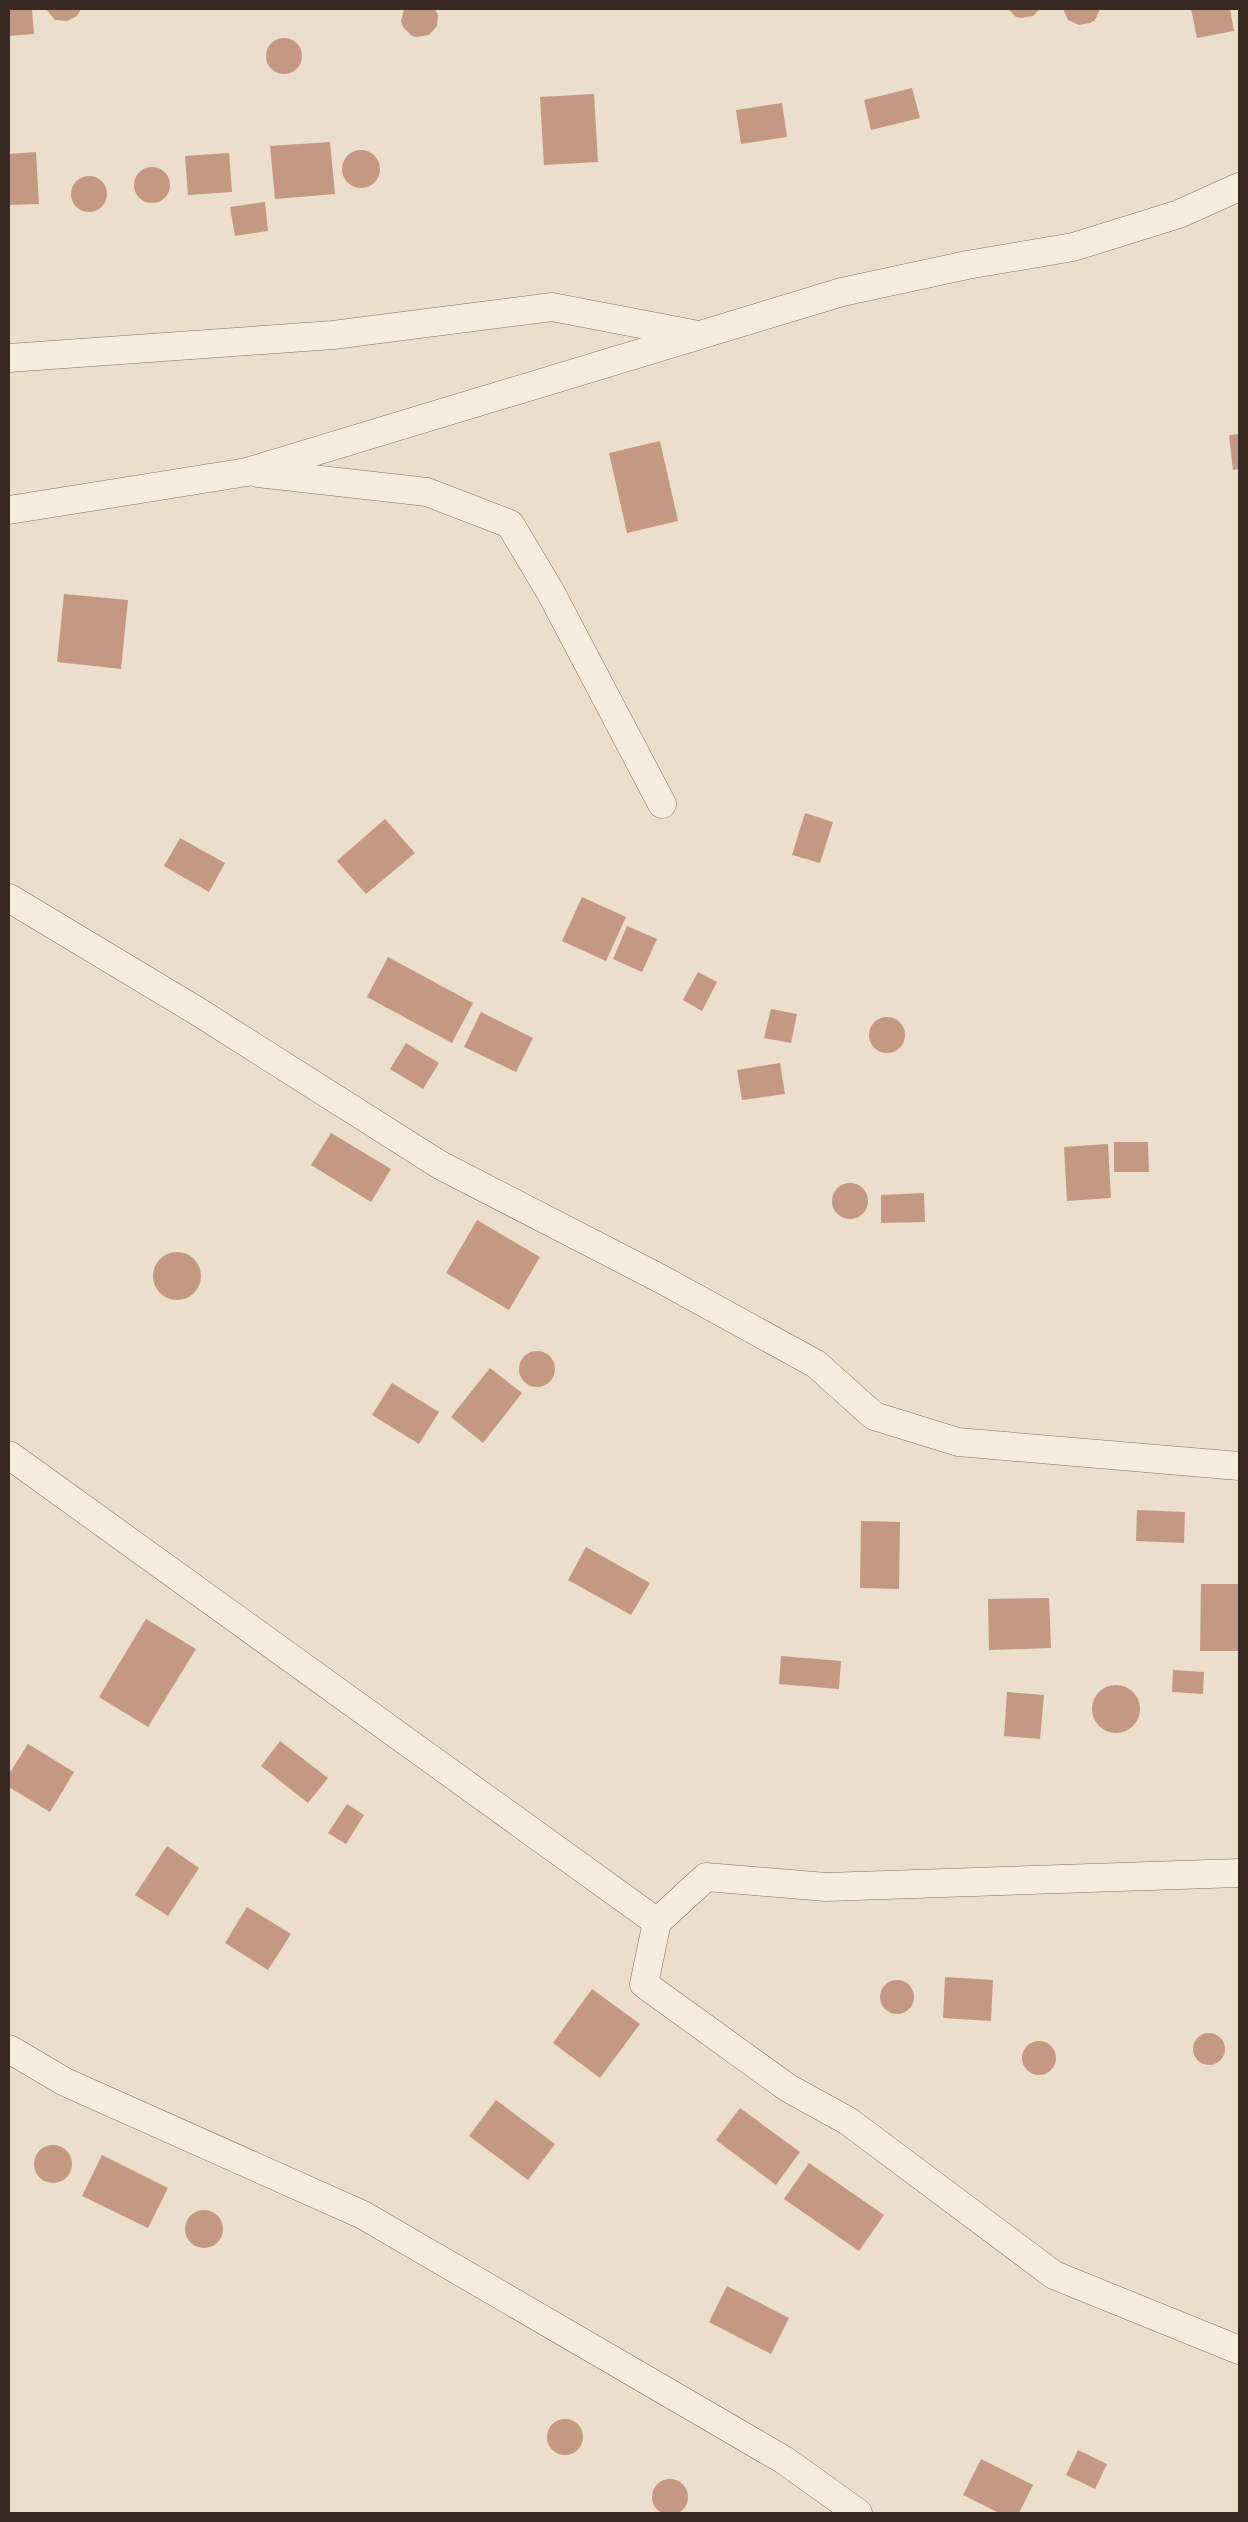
<svg xmlns="http://www.w3.org/2000/svg" width="1248" height="2522" font-family="'Noto Serif',serif">
  <style>
    .building { fill: #c59884 }
    .lines { fill: none; stroke-linecap: round; stroke-linejoin: round }
    .street-casing { stroke: #867060; stroke-width: 29 }
    .street { stroke: #f6ecdd; stroke-width: 28 }
  </style>
  <rect width="100%" height="100%" fill="#ebdeca"/>
  <g class="building">
    <path d="M9 9H32L34 34 9 36Z"/>
    <path d="M46 9H81L77 16 67 21 55 20Z"/>
    <path d="M404 9H435L438 15 437 26 429 35 417 37 412 36 403 27 401 21Z"/>
    <path d="M1008 9H1040L1033 16 1021 18 1016 17Z"/>
    <path d="M1063 9H1100L1095 20 1090 23 1079 25 1068 20Z"/>
    <path d="M1191 9H1230L1234 31 1197 38Z"/>
    <circle cx="284" cy="56" r="18"/>
    <path d="M912 88 920 118 871 130 864 100Z"/>
    <path d="M594 94 598 162 544 165 540 97Z"/>
    <path d="M782 103 787 137 741 144 736 110Z"/>
    <path d="M330 142 335 194 275 199 270 146Z"/>
    <circle cx="361" cy="169" r="19"/>
    <path d="M36 152 39 204 9 205V154Z"/>
    <path d="M229 153 232 192 188 195 185 156Z"/>
    <circle cx="152" cy="185" r="18"/>
    <circle cx="89" cy="194" r="18"/>
    <path d="M265 202 268 231 235 236 230 207Z"/>
    <path d="M1239 434V469L1233 470 1229 435Z"/>
    <path d="M660 441 678 521 627 533 609 453Z"/>
    <path d="M64 594 128 600 121 669 57 662Z"/>
    <path d="M805 813 833 822 820 863 792 855Z"/>
    <path d="M385 819 415 853 366 894 337 861Z"/>
    <path d="M180 838 225 863 209 892 164 866Z"/>
    <path d="M582 897 626 917 606 961 562 941Z"/>
    <path d="M627 926 657 939 642 972 613 959Z"/>
    <path d="M388 957 473 1003 452 1043 367 997Z"/>
    <path d="M698 972 717 982 702 1011 683 1000Z"/>
    <path d="M771 1009 797 1014 791 1043 764 1038Z"/>
    <path d="M481 1012 533 1038 516 1072 464 1047Z"/>
    <circle cx="887" cy="1035" r="18"/>
    <path d="M406 1043 439 1063 423 1089 390 1069Z"/>
    <path d="M780 1063 785 1094 742 1100 737 1070Z"/>
    <path d="M331 1133 391 1169 371 1202 311 1165Z"/>
    <path d="M1114 1142H1148L1149 1172H1114Z"/>
    <path d="M1108 1144 1111 1198 1067 1201 1064 1147Z"/>
    <circle cx="850" cy="1201" r="18"/>
    <path d="M924 1193 925 1222 881 1223V1195Z"/>
    <path d="M477 1220 540 1257 509 1310 446 1273Z"/>
    <circle cx="177" cy="1276" r="24"/>
    <circle cx="537" cy="1369" r="18"/>
    <path d="M490 1368 522 1393 483 1443 451 1417Z"/>
    <path d="M392 1383 439 1412 419 1444 372 1415Z"/>
    <path d="M1137 1510 1185 1512 1184 1543 1136 1541Z"/>
    <path d="M861 1521 900 1522 899 1589 860 1588Z"/>
    <path d="M586 1547 650 1583 631 1615 568 1580Z"/>
    <path d="M1201 1584H1239V1651H1200Z"/>
    <path d="M1049 1598 1051 1648 989 1650 988 1599Z"/>
    <path d="M146 1619 196 1649 148 1727 99 1697Z"/>
    <path d="M781 1656 841 1661 839 1689 779 1684Z"/>
    <path d="M1173 1670 1204 1672 1203 1694 1172 1692Z"/>
    <circle cx="1116" cy="1709" r="24"/>
    <path d="M1007 1692 1044 1695 1040 1739 1004 1736Z"/>
    <path d="M280 1741 328 1778 308 1803 261 1766Z"/>
    <path d="M28 1744 74 1772 50 1812 9 1787V1774Z"/>
    <path d="M347 1804 364 1815 346 1844 328 1833Z"/>
    <path d="M167 1846 199 1868 168 1916 135 1895Z"/>
    <path d="M247 1907 291 1934 268 1970 225 1943Z"/>
    <path d="M945 1977 993 1980 991 2021 943 2018Z"/>
    <circle cx="897" cy="1997" r="17"/>
    <path d="M592 1989 640 2024 600 2078 553 2043Z"/>
    <circle cx="1209" cy="2049" r="16"/>
    <circle cx="1039" cy="2058" r="17"/>
    <path d="M496 2100 555 2144 528 2180 469 2136Z"/>
    <path d="M740 2108 800 2152 776 2185 716 2140Z"/>
    <circle cx="53" cy="2164" r="19"/>
    <path d="M102 2155 168 2188 148 2228 82 2196Z"/>
    <path d="M809 2163 884 2215 859 2251 784 2199Z"/>
    <circle cx="204" cy="2229" r="19"/>
    <path d="M727 2286 789 2318 771 2354 709 2322Z"/>
    <circle cx="565" cy="2437" r="18"/>
    <path d="M1078 2450 1107 2464 1095 2489 1066 2475Z"/>
    <path d="M981 2459 1033 2485 1019 2513H999L963 2495Z"/>
    <circle cx="670" cy="2497" r="18"/>
  </g>
  <g class="lines">
    <g class="street-casing">
      <g id="street">
        <path d="M9 358 333 335 552 307 693 334"/>
        <path d="M258 473 427 492 510 524 551 593 662 804"/>
        <path d="M9 510 247 472 842 292 967 265 1073 247 1179 214 1239 187"/>
        <path d="M9 898 197 1011 440 1165 663 1280 816 1364 874 1416 958 1442 1239 1466"/>
        <path d="M9 1455 657 1922 644 1984 788 2088 848 2121 1054 2275 1239 2350"/>
        <path d="M657 1922 706 1877 826 1887 1239 1873"/>
        <path d="M9 2049 65 2082 363 2215 784 2460 858 2513"/>
      </g>
    </g>
    <use href="#street" class="street"/>
  </g>
  <rect width="1248" height="2522" fill="none" stroke="#382a22" stroke-width="20"/>
</svg>
